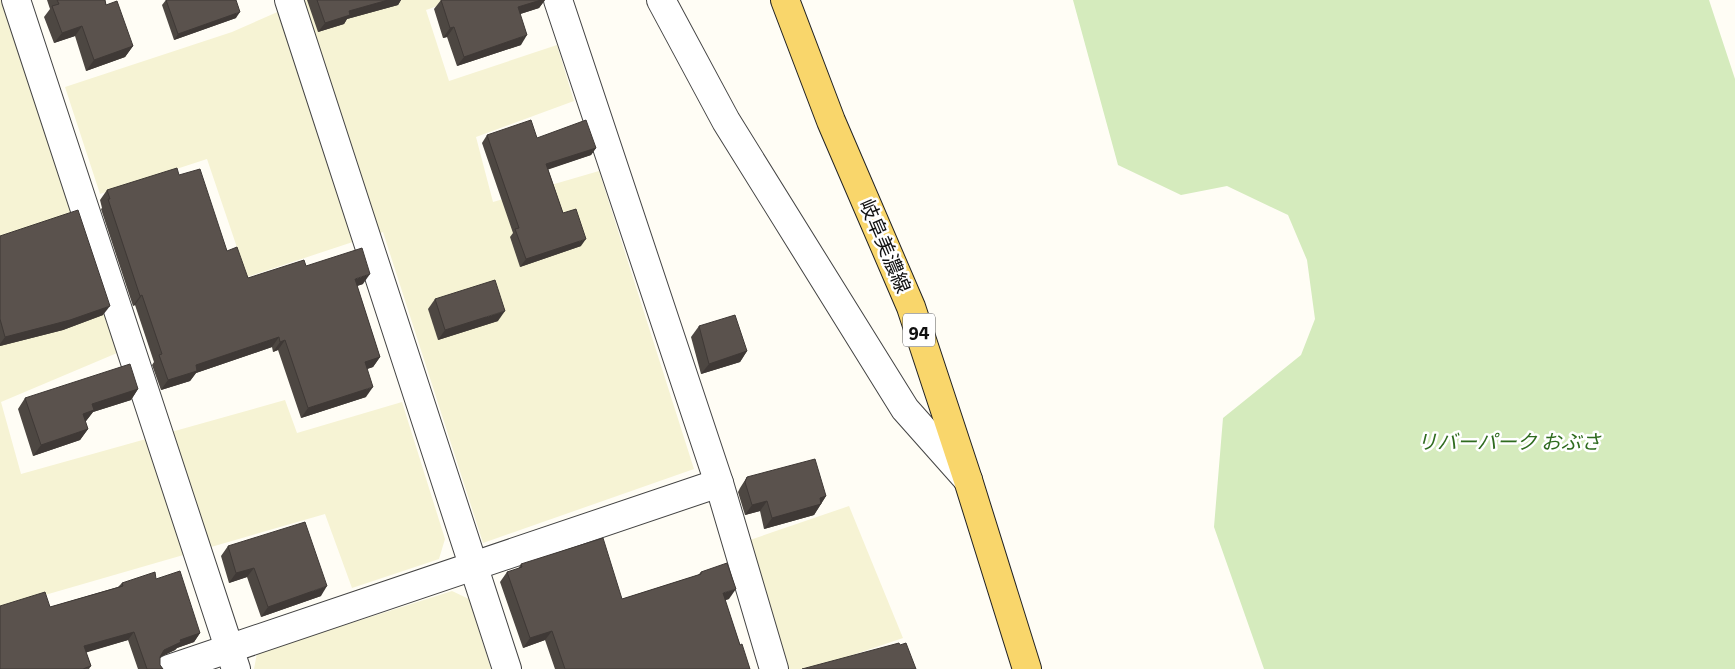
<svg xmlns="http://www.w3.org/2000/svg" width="1735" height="669" font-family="'Zilla Slab','Noto Sans JP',serif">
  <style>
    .farmland { fill: #f6f3d4 }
    .green { fill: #d5ebbd }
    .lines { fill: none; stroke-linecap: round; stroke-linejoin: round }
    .minor-casing { stroke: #444; stroke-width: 30 }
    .tertiary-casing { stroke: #444; stroke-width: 30 }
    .primary-casing { stroke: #222; stroke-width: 30 }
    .minor { stroke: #fff; stroke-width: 28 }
    .tertiary { stroke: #fff; stroke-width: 28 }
    .primary { stroke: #f9d66b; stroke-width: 28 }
    .wall { fill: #4d4742 }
    .shaded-wall { fill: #3f3936 }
    .building { fill: #5a524d; stroke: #3f3936 }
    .labels { text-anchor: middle; stroke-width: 5; stroke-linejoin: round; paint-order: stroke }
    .shield { fill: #fff; stroke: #585858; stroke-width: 1 }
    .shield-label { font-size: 19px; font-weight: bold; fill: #111 }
    .street-label { font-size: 20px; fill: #111; stroke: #fff }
    .park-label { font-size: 20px; font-style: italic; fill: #2f6b1f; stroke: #fff }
  </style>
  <rect width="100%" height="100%" fill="#fffdf5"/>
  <g class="farmland">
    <path d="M0 0H3L136 345 1 402 21 474 285 400 297 433 402 402 445 539 439 559 352 588 325 514 0 608Z"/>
    <path d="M305 0H455L426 10 449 81 557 45 574 101 476 137 493 202 599 171 694 469 483 543 383 232 247 277 207 159 100 194 65 87 232 32Z"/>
    <path d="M849 506 903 638 811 669H788L747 541Z"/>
    <path d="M452 591 469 599 491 669H254L257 653Z"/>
  </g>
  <path class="green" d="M1073 0H1709L1735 79V669H1264L1214 527 1223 418 1301 355 1315 319 1307 260 1288 215 1227 186 1181 195 1118 165Z"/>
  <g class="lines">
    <g class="minor-casing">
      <g id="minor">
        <path d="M16 0 236 669"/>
        <path d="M289 0 507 669"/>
        <path d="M558 0 719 483 774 669"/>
        <path d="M169 669 719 483"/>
      </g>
    </g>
    <g class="tertiary-casing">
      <path id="tertiary" d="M661 0 726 121 905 409 968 480"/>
    </g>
    <g class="primary-casing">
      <path id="primary" d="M785 0 831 121 911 307 968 480 1027 669"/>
    </g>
    <use href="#minor" class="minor"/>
    <use href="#tertiary" class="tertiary"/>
    <use href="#primary" class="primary"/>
  </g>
  <g class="wall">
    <path d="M47 0H105L106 5 133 46 125 57 86 71 75 36 54 43 44 17 50 9Z"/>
    <path d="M166 0H236V18L174 40 162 5Z"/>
    <path d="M307 0H401L398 5 347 19 344 24 318 32Z"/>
    <path d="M441 0H545L539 8 520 14 521 45 457 66 447 37 443 38 434 9Z"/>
    <path d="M487 135 537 138 596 148 591 155 548 169 563 213 581 246 520 267 510 237 513 233 482 143Z"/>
    <path d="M179 175 227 251 248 278 306 266 363 284 357 286 380 357 373 367 367 369 366 397 301 418 278 350 273 352 272 347 196 373 190 381 161 390 152 365 154 362 135 305 133 306 101 209 102 208 100 200 107 190Z"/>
    <path d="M0 236 103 315 63 330 0 346Z"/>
    <path d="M435 299 498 321 438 340 428 309Z"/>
    <path d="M699 326 747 351 740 362 701 374 691 337Z"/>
    <path d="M138 389 131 400 93 412 86 421 85 422 88 429 80 440 33 456 18 409 25 398Z"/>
    <path d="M747 477 826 496 814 515 764 529 760 511 745 515 738 492 740 488Z"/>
    <path d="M228 546 321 596 261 617 247 577 229 583 221 556Z"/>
    <path d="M521 564 622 599 698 575 701 572 729 599 725 600 740 645 750 669H555L545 640 523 648 500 582 507 572 518 569Z"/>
    <path d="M156 579 200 633 194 642 177 648 175 650 160 657V665L163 669H138L128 640 86 652 91 666 89 669H0L50 607 118 587 122 583Z"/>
  </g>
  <g class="shaded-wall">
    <path d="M388 0H401L398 5 347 19 344 24 318 32 325 23 349 11Z"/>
    <path d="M541 0H545L539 8 511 17 518 7Z"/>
    <path d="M240 12 236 18 174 40 178 34Z"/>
    <path d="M82 26 75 36 54 43 62 33Z"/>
    <path d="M454 27 447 37 443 38 450 28Z"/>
    <path d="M527 35 521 45 457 66 464 57Z"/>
    <path d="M133 46 125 57 86 71 94 60Z"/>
    <path d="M596 148 591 155 541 172 546 164Z"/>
    <path d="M586 239 581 246 520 267 526 259Z"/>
    <path d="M370 274 363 284 348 289 355 279Z"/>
    <path d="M142 295 135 305 133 306 140 296Z"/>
    <path d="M110 306 103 315 63 330 0 346V344L5 337Z"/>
    <path d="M505 311 498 321 438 340 445 330Z"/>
    <path d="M279 337 272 347 196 373 190 381 161 390 168 380 196 365Z"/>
    <path d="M285 340 278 350 273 352 280 342Z"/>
    <path d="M747 351 740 362 701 374 709 364Z"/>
    <path d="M380 357 373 367 358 372 365 362Z"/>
    <path d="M373 387 366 397 301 418 308 408Z"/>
    <path d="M138 389 131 400 93 412 86 421 75 425 83 414 92 404Z"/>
    <path d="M88 429 80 440 33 456 41 445Z"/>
    <path d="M826 496 814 515 764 529 772 518 820 498Z"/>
    <path d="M767 501 760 511 745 515 752 505Z"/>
    <path d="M254 568 247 577 229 583 236 573Z"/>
    <path d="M327 586 321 596 261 617 268 607Z"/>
    <path d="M736 589 729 599 716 603 723 593Z"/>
    <path d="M552 631 545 640 523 648 530 638Z"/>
    <path d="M134 632 128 640 78 655 84 646Z"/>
    <path d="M200 633 194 642 177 648 175 650 158 658 164 650 180 640Z"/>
  </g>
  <g class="building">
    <path d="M57 0H105L106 5 117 1 133 46 94 60 82 26 62 33 52 6 59 4Z"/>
    <path d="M166 0H236L240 12 178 34Z"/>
    <path d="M317 0H388L349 11 350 15 325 23Z"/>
    <path d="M441 0H541L518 7 527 35 464 57 454 27 450 28Z"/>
    <path d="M531 120 537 138 586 120 596 148 546 164 563 213 576 209 586 239 526 259 515 229 519 228 487 135Z"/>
    <path d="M177 168 179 175 200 169 227 251 237 247 248 278 304 260 306 266 362 248 370 274 355 279 380 357 365 362 373 387 308 408 285 340 280 342 279 337 196 365 197 371 168 380 159 355 162 354 142 295 140 296 108 199H110L107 190Z"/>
    <path d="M78 210 110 306 70 320 5 337 0 319V236Z"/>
    <path d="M495 280 505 311 445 330 435 299Z"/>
    <path d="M735 315 747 351 709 364 699 326Z"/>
    <path d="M130 364 138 389 92 404 94 410 83 414 88 429 41 445 25 398Z"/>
    <path d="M815 459 826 496 820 498 821 504 772 518 767 501 752 505 745 482 747 477Z"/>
    <path d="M305 522 327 586 268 607 254 568 236 573 228 546Z"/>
    <path d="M603 538 622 599 701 574V572L727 563 736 589 723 593 740 645 742 644 750 669H565L552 631 530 638 507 572 522 567 521 564Z"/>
    <path d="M180 571 200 633 180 640 181 642 164 650 160 657V665L163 669H147L134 632 84 646 91 666 83 669H0V606L45 592 50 607 123 586 122 583 155 572 156 579Z"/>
    <path d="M899 643 900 645 906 643 916 669H802Z"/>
  </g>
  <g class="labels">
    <rect class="shield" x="903" y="313.5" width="32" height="33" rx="4"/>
    <g class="shield-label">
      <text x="919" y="337">94</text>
    </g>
    <g class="street-label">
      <text transform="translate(885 246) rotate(67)" y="7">岐阜美濃線</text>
    </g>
    <g class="park-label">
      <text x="1509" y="449">リバーパーク おぶさ</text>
    </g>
  </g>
</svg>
